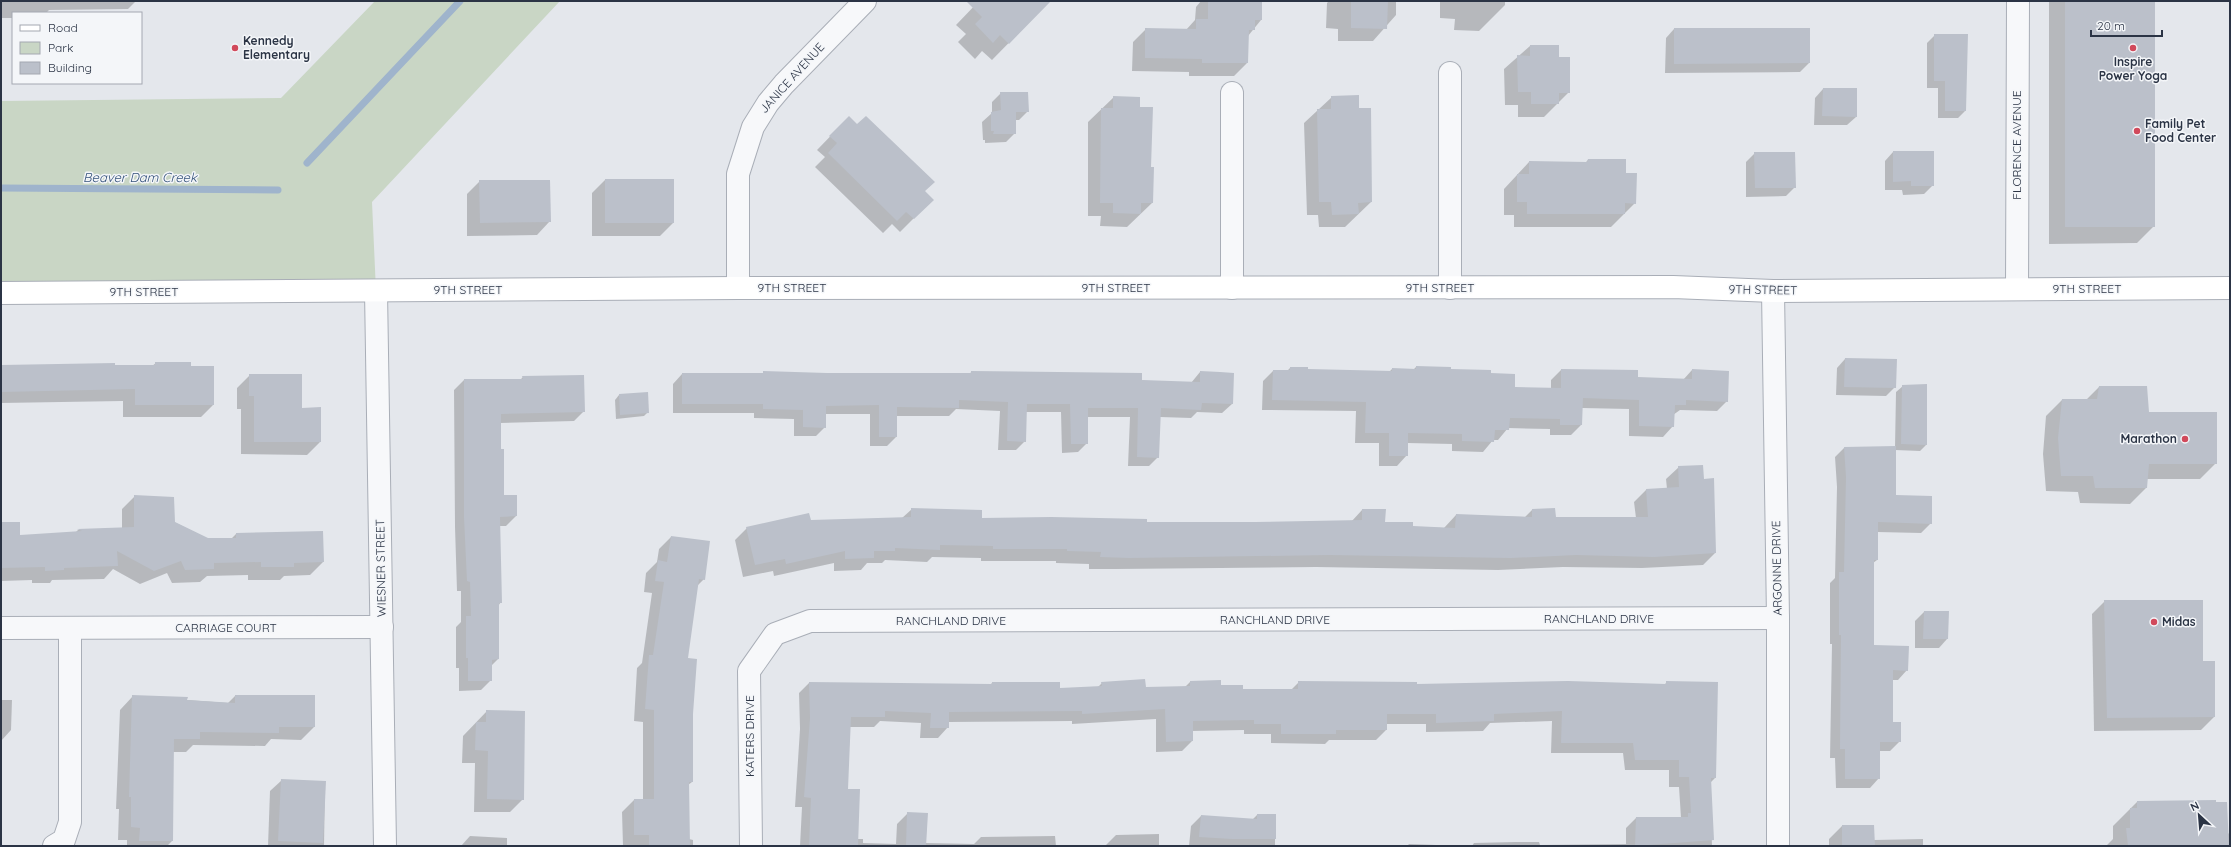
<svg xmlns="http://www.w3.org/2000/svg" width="2231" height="847" font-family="Quicksand,sans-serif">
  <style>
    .park { fill: #c9d6c5 }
    .shadow { fill: #0003 }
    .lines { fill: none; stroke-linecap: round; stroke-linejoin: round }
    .stream { stroke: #9fb4cc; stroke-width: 7 }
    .building { fill: #bbc0ca }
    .street-casing { stroke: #a9aeb7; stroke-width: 24 }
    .secondary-casing { stroke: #a9aeb7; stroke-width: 24 }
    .street { stroke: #f7f8fa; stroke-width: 22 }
    .secondary { stroke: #fff; stroke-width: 22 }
    .poi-dot { fill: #d1495b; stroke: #f4f6f9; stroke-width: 1.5 }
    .labels { text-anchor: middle; stroke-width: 3; stroke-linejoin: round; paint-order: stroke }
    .poi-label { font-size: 12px; font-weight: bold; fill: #2b3445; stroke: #f4f6f9; text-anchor: start }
    .street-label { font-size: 12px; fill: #2b3445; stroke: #f4f6f9 }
    .water-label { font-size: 13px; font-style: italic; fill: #34527a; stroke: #f4f6f9 }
  </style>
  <rect width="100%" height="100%" fill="#e4e7ec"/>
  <path class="park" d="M375 1H560L372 202 376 291 1 293V101L281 98Z"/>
  <g class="shadow">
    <path d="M1 1H136L128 9 49 10 46 13H13V18H1Z"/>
    <path d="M979 1H1050L992 60 982 51 975 59 958 42 966 34 956 25Z"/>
    <path d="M1201 1H1261V20L1248 36 1247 63 1234 76H1189V72L1132 71 1133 42 1146 29 1186 30 1195 20 1196 7Z"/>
    <path d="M1329 1H1396V15L1373 41H1338V29L1326 28 1327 3Z"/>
    <path d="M1440 1H1505V5L1479 31 1454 30 1455 19 1440 18Z"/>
    <path d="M2049 1H2154V226L2137 243 2049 244Z"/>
    <path d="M1674 29 1809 63 1800 72 1665 73 1666 38Z"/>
    <path d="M1935 35 1965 111 1958 118H1938V88H1927V43Z"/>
    <path d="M1530 46 1558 58 1569 92 1544 117H1518V105H1505L1504 69Z"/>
    <path d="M1823 89 1856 117 1847 125H1814L1815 98Z"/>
    <path d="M1001 93 1028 111 1019 120H1015V133L1006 142 985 143V140H983L982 122 992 113V102Z"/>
    <path d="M1114 97 1139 108 1150 168 1152 203 1127 227 1100 226 1101 216H1088V122Z"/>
    <path d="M1332 97 1358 109 1371 202 1345 227H1319L1318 215H1307L1304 123Z"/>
    <path d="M849 117 932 200 900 232 892 224 883 233 815 167 825 157 817 150Z"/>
    <path d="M1893 152 1933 185 1924 194 1903 195 1902 190H1885V161Z"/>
    <path d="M1755 153 1795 187 1786 196 1746 197V162Z"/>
    <path d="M1588 160 1625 174 1635 203 1611 227H1514V215H1504V189L1529 162 1585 163Z"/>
    <path d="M605 180 673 223 660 236H592V193Z"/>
    <path d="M480 181 550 221 537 235 467 236V194Z"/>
    <path d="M1845 359 1895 387 1886 396 1836 395 1837 368Z"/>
    <path d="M156 363 190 367 213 405 201 417H123V401L1 403V366H152Z"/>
    <path d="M1416 367 1490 374 1514 388H1551V380L1561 370 1637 378 1683 380 1692 370 1727 401 1717 411 1680 410 1673 415V426L1663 437 1629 436V409L1582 408 1581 425 1571 435H1550V429L1508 428 1498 440H1493L1483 452 1452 451V444L1407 443V455L1397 466H1379V443H1355L1356 411 1262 410 1263 381 1273 371H1287L1290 368 1307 370 1389 372 1392 369 1413 370Z"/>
    <path d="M764 372 827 374H970L971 372 1191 383 1200 372 1233 374 1232 404 1222 413 1197 412 1191 418 1160 417 1158 457 1149 466H1128L1130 417H1087V443L1078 452 1062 453 1061 412H1026L1025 441 1016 450H998L1000 411 956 409 949 416H896V437L887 446H870V414H825V427L816 436H794V419L754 418V413H673V384L682 374H762Z"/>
    <path d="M250 375 301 409 320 442 307 455 241 454V409H237V388Z"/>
    <path d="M523 377 584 411 574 421 500 423 503 496H516V516L506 526H499L501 602 498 606V659L491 666V680L481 690 459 691V668H456V627L461 622V591H457L455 527 454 390 464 380H520Z"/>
    <path d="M1903 386 1926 445 1920 451 1895 450V496L1931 523 1921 533 1877 532V560L1873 563V646L1907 670 1898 680H1892V723L1900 741 1890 751H1879V778L1870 788H1836L1835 758H1830L1832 644H1830V583L1835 578 1837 487 1835 457 1844 448 1895 447 1896 392Z"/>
    <path d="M2099 387 2148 413 2216 463 2200 479H2146V488L2130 504 2080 503 2078 492 2046 491 2043 454 2046 416 2062 400H2086Z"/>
    <path d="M619 395 648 412 644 416 616 419 615 400Z"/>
    <path d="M1679 467 1703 480 1715 553 1703 565 1642 568 1563 567 1498 570 1316 567 1117 569H1089V564L1056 563V561H981V558L932 557 927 562 885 560 882 563H867L861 570 834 571V563L774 576 773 571 743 577 735 540 747 528 810 521 902 518 912 509 981 519 1146 523 1351 522 1362 510 1384 523 1412 527 1444 528 1456 515 1525 517 1532 510 1555 518H1636L1634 502 1646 490 1667 489 1666 479Z"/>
    <path d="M135 496 174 522 208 539H231L236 534 323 562 310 575 284 576 280 580H248V575L207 576 200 582 172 583 167 573 140 584 113 569 104 579 52 580 50 583H32V580L1 581V523L19 536 75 533 78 530 122 528V509Z"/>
    <path d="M671 537 704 579 697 586 687 659 692 714V782L688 785 689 839 693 840V846H623L622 812 634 800H643V722L634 721 637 668 642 663 652 593 644 592 646 573 657 562 659 549Z"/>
    <path d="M2105 601 2202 662 2214 717 2201 730 2094 731 2092 614Z"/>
    <path d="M1924 612H1948L1947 639 1939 648H1915V621Z"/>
    <path d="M1190 682 1242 690H1291L1299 682 1416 685H1664L1667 682 1715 778 1710 783 1712 846H1472L1474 843 1515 842H1539L1540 845 1626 844V828L1636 818H1681L1679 787H1669V770H1625L1623 753H1551L1552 721 1490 723 1483 731 1426 732V724H1386V730L1376 740H1329L1325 744 1271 743V734H1244V730L1192 731V741L1182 751 1156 752V719L1072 724V721L948 722V727L938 738H920L921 723 880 721 874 727H850L847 790 857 839H863V843L896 844 897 824 908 813 925 843 974 844 981 837 1055 836 1056 846H800L802 807H795L800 729 799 693 809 683 990 685 992 683 1059 689 1098 687 1102 683 1145 688 1185 687Z"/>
    <path d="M133 696 228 703 235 696 314 727 301 740 271 739 265 746 193 745 186 752H173L172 841 167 846H127V840H118L119 809H116L120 710Z"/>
    <path d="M1 700H12L11 730 1 741Z"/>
    <path d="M487 711 523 799 510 812H474L475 763H462L463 736Z"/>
    <path d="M282 780 325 782 324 846H268L270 791Z"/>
    <path d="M2137 802 2230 834V846H2106L2113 839V826Z"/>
    <path d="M1257 815H1275V846H1189L1191 826 1201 816 1252 820Z"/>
    <path d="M1842 826 1874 840 1923 839V846H1829V839Z"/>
    <path d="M1159 834V846H1105L1116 835Z"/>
    <path d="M470 836 507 838V846H461Z"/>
    <path d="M1409 844 1464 846H1407Z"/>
  </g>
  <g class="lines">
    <g class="stream">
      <path d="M307 163 460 1"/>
      <path d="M1 188 278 190"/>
    </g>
  </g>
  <g class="building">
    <path d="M966 1H1051L1009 44 1000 35 993 43 975 24 982 17Z"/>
    <path d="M1208 1H1262V20H1255V30H1249L1248 63H1202V59L1145 58V28L1196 29V19H1208Z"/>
    <path d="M1351 1H1388L1387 29 1351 28Z"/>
    <rect x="2065" y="1" width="90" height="226"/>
    <path d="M1674 28H1810V63L1674 64Z"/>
    <path d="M1934 34H1968L1966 111H1945V81H1934Z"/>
    <path d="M1530 45H1559V57H1570V93H1559V104H1531V92H1518L1517 55 1530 56Z"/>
    <path d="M1823 88H1857V117L1822 116Z"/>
    <path d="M1000 92H1028L1029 112H1016V134H993L994 131H991V112L1001 110Z"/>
    <path d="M1359 95V108H1371L1372 202 1358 203 1359 214 1332 215 1331 202H1319L1317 109H1331V96Z"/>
    <path d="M1113 96 1140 97V107H1153L1151 167H1154L1153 203H1141V214L1113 213V203H1100L1101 108H1113Z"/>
    <path d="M849 116 857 124 866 116 935 182 925 191 934 200 914 219 906 212 897 221 828 153 837 143 829 136Z"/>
    <path d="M1893 151H1934V186H1911V181L1893 182Z"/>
    <path d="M1754 152H1795L1796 188H1755Z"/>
    <path d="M1588 159H1626V173H1637L1636 204 1625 203V214H1527V202H1517V174H1529V161L1587 162Z"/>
    <rect x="605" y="179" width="69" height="44"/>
    <path d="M479 180H550L551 222 480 223Z"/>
    <path d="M1845 358 1897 359 1896 388 1844 387Z"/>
    <path d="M155 362H191V366H214V405H135V389L1 392V365L115 363V365H155Z"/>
    <path d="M1416 366 1451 367V369L1491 370V373L1515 374V387L1561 388V369L1638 370V377L1692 379V369L1729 371 1728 402 1686 400V405H1675L1674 427 1639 426V400L1583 398 1582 425H1560V419L1510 418 1509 430H1495L1494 442 1462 441V434L1408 433V456H1389V433H1365L1366 402 1272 400 1273 370H1290V367H1308V369L1392 371V368L1416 369Z"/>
    <path d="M763 371 827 373H971V371L1142 373V380L1200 382V371L1220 372 1234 373 1233 404 1202 403 1201 410 1161 408 1159 458 1137 457 1138 408H1088V444H1071L1070 404H1027L1026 442 1007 441 1008 402 959 400V408L897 407V437H879V405L826 406V428L803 427V410L763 409V404H682V373H763Z"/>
    <path d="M249 374H302V408L321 407V442H254V396H249Z"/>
    <path d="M584 375 585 412 501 414V449H504V495H517V516L500 517 502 603H499V659L492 660V681H468V658H466V616H471L470 582 467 581 464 517V379H523L522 376Z"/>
    <path d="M1927 384V445L1901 444 1902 385Z"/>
    <path d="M2099 386H2147L2149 412H2217V464H2149L2147 488H2095L2093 476H2061L2058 438 2062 399H2097Z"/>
    <path d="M648 392 649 413 620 415 619 394Z"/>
    <path d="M1896 446V495L1932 496V524L1878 522V560H1874V645L1909 646 1908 671 1893 670V722H1901V742H1880V779H1845V749H1840L1841 635H1839V572H1844L1846 477 1844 447Z"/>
    <path d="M1703 465 1704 479 1714 478 1716 553 1654 557 1576 555 1511 558 1329 555 1130 558 1100 557 1101 552 1067 551V549H993V546L940 545V550L895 548V551H874V558L845 559V551L786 564 785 559 755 565 746 527 809 513 811 520 911 517V508L982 510V518L1051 517 1147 519V522H1255L1362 520V509H1386L1385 522H1413V526L1455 528 1456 514 1532 517V509L1555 508 1556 517H1648L1646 489 1679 487 1678 466Z"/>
    <path d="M134 495 174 497 175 522 208 538H236V533L323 531 324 562 294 563V567H261V562L214 563V569L185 570 181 561 154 571 117 551 118 566 64 568V570L45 571V567L1 568V522H20V535L82 531 77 529 134 527Z"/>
    <path d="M671 536 710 541 705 580 699 579 688 658 697 659 693 714V782H689L690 846H649V835H634V799H654V710L645 709 649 655H653L664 582 655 581 658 560 667 562Z"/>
    <path d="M2104 600H2203V661H2215V717L2107 718Z"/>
    <path d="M1924 611H1949L1948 639H1923Z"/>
    <path d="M1145 679 1146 687 1190 686V681L1221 680V685H1243V689H1298V681L1417 682V684L1568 681 1666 684V681L1718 682 1716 778H1711L1714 840 1635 846 1636 817H1688V813H1691L1689 777H1679V760H1635L1633 743H1561L1562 711 1494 714V721L1436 723V714H1387V730H1336V734H1281V724H1254V720L1193 721V741L1166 742 1165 709 1082 714V711L949 712V728H930L931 713 885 711V717H851L848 789H860L858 846H809L811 798 804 797 810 718 809 682 992 684V682H1060V688L1102 686 1101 682Z"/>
    <path d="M132 695 188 697 187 700 235 703V695H315V727H279V733L200 732V739H174L173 841H139L140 828 131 827V797H129Z"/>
    <path d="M486 710 525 711 524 800 487 799 488 751 475 750 476 722H486Z"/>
    <path d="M281 779 326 781 323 843 278 841Z"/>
    <path d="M2216 800V802H2227L2229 846H2128L2126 828H2130V808H2137V801Z"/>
    <path d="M907 812 928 813 926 846H906Z"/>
    <path d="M1257 814H1276V839H1232L1199 837 1201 815 1257 819Z"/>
    <path d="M1842 825H1874L1875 846H1842Z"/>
  </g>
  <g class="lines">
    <g class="street-casing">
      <g id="street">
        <path d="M1450 73V288"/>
        <path d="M1232 93V288"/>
        <path d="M738 288V174L753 127 768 103 784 84 865 1"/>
        <path d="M2017 289 2018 1"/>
        <path d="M376 291 385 846"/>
        <path d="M1773 291 1778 618V846"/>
        <path d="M1 628 382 627"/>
        <path d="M54 846 64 840 70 822V628"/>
        <path d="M751 846 749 671 775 634 810 621 1778 618"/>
      </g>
    </g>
    <g class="secondary-casing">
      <path id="secondary" d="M1 293 738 288 1673 287 1773 291 2230 288"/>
    </g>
    <use href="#street" class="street"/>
    <use href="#secondary" class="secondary"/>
  </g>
  <g class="poi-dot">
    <circle cx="235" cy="48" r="4"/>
    <circle cx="2133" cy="48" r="4"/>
    <circle cx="2137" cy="131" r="4"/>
    <circle cx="2185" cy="439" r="4"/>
    <circle cx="2154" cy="622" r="4"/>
  </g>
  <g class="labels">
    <g class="poi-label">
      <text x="243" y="45">Kennedy<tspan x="243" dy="14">Elementary</tspan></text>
      <text x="2133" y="66" text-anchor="middle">Inspire<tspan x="2133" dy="14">Power Yoga</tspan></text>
      <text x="2145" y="128">Family Pet<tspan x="2145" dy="14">Food Center</tspan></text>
      <text x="2177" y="443" text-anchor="end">Marathon</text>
      <text x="2162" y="626">Midas</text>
    </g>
    <g class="street-label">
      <text transform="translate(792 78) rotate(-48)" y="4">JANICE AVENUE</text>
      <text transform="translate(2017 145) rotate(-90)" y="4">FLORENCE AVENUE</text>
      <text x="792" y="292">9TH STREET</text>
      <text x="1116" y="292">9TH STREET</text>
      <text x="1440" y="292">9TH STREET</text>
      <text x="2087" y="293">9TH STREET</text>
      <text x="468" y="294">9TH STREET</text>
      <text transform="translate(1763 290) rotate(1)" y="4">9TH STREET</text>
      <text x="144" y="296">9TH STREET</text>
      <text transform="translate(381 568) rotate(-91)" y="4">WIESNER STREET</text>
      <text transform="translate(1777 568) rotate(-91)" y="4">ARGONNE DRIVE</text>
      <text x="1599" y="623">RANCHLAND DRIVE</text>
      <text x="1275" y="624">RANCHLAND DRIVE</text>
      <text x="951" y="625">RANCHLAND DRIVE</text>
      <text x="226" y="632">CARRIAGE COURT</text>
      <text transform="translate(750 736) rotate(-90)" y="4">KATERS DRIVE</text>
    </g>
    <g class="water-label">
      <text x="140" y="182">Beaver Dam Creek</text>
    </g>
  </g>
  <rect width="2231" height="847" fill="none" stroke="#2b3445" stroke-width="4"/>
  <rect x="12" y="12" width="130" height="72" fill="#f4f6f9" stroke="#a4a8b1"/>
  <rect x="20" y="25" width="20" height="6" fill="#ffffff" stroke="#a4a8b1"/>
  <text x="48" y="32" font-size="12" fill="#2b3445">Road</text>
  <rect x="20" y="42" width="20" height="12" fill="#c9d6c5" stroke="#a4a8b1"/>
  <text x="48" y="52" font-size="12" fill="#2b3445">Park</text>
  <rect x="20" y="62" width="20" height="12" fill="#bbc0ca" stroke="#a4a8b1"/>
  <text x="48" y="72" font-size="12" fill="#2b3445">Building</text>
  <g transform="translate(2199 815) rotate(334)" stroke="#f4f6f9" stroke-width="3" paint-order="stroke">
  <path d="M0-3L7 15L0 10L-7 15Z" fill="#2b3445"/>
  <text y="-6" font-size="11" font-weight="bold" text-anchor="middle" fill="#2b3445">N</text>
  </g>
  <path d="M2091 30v6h71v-6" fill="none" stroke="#2b3445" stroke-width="2"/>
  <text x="2097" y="30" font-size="12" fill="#2b3445" stroke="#f4f6f9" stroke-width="3" paint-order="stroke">20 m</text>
</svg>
